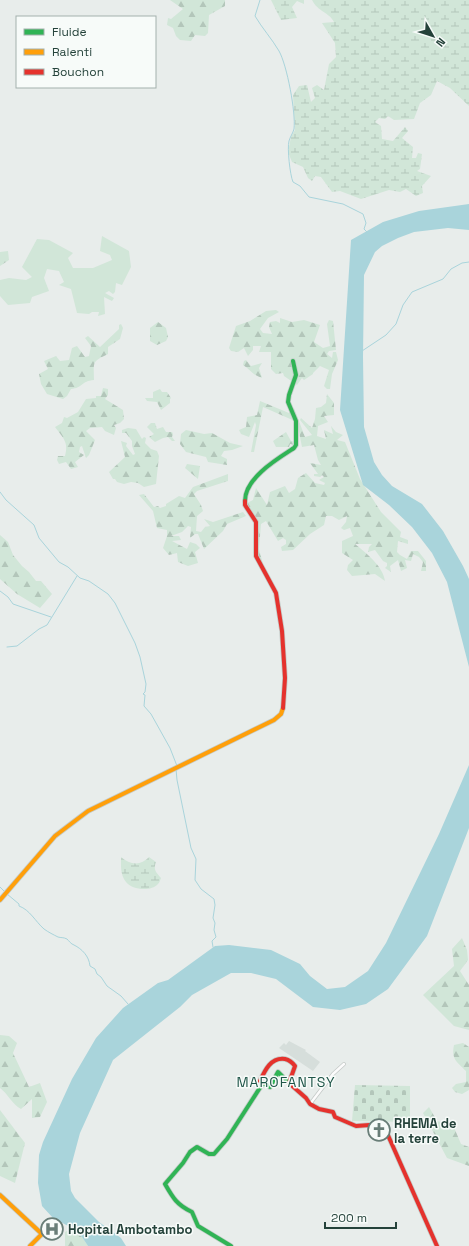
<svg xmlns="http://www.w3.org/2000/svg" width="469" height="1246" font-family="'Space Grotesk',sans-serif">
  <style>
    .built { fill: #d6dedb }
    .grass { fill: #d1e6d8 }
    .forest { fill: url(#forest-firs) }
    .wetland { fill: url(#wetland-marsh) }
    .cemetery { fill: url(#cemetery-stones) }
    .water { fill: #a9d4db }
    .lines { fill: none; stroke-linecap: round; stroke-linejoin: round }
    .stream { stroke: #a9d4db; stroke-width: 1 }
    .street-casing { stroke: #c5cac8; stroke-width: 4 }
    .fast-casing { stroke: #c3cbc8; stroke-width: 5.5 }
    .slow-casing { stroke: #c3cbc8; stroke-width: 5.5 }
    .jam-casing { stroke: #c3cbc8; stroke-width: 5.5 }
    .street { stroke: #fcfcfc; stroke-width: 2.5 }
    .fast { stroke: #30b455; stroke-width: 4 }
    .slow { stroke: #ff9f0a; stroke-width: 4 }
    .jam { stroke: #e5322d; stroke-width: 4 }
    .labels { text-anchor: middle; stroke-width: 3; stroke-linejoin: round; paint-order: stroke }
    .poi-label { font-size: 13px; font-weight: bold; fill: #24423a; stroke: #f7fbf9; text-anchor: start }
    .neighbourhood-label { font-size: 14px; letter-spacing: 1px; fill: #1f5548; stroke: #f7fbf9 }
  </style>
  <defs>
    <pattern id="forest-firs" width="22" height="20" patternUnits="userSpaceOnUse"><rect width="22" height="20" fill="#d1e6d8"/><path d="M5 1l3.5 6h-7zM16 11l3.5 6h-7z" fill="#b3c6ba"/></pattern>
    <pattern id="wetland-marsh" width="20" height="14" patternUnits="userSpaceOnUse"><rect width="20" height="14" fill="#d1e6d8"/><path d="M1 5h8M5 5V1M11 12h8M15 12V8" fill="none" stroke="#b3c6ba"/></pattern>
    <pattern id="cemetery-stones" width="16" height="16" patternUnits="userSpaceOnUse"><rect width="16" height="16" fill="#d1e6d8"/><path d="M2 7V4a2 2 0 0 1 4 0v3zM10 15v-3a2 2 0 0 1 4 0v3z" fill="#b3c6ba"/></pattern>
  </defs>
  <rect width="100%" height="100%" fill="#e8edeb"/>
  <path class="built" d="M289 1041 306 1050 305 1051 320 1062 313 1071 279 1048 284 1043 286 1045Z"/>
  <path class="grass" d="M102 236 129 251 131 267 122 285 116 283 115 292 113 294 109 291 105 293 114 298 112 301 104 297 105 314 98 316 99 312H92L89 314 77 313 71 289 59 285 64 282 59 271 47 269 44 278 49 291 32 297 30 303 8 305 0 296V280L9 278 26 280 32 277 22 267 37 239 49 240 73 253 68 258 73 268H93L112 260 110 255 100 251Z"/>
  <g class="forest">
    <path d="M170 0H225V6L209 15 208 33 205 36 195 35 191 41 180 40 176 36 173 28 167 25 168 18 171 19 183 9Z"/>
    <path d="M8 251 9 260 0 266V252Z"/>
    <path d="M276 310 279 312 268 318 260 329 263 333 272 334 269 327 270 322 276 321 280 323V318L292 322 304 320 320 325 314 342 323 348 330 346 327 324 329 320 333 321 336 350 329 351 327 354 332 358 333 352H336L338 360 332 374 330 389H327L324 386 329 370 320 366 313 373V374L304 380 302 378 297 385 284 376 283 373 276 374 271 369V352H259L261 346H253V350L248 356 244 348 238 352 231 351 229 348 236 326 250 321 266 311Z"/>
    <path d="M158 322 166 328 168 337 166 341 157 345 150 341V328Z"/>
    <path d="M121 324 123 328 120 339 108 347V354C91 362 94 362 94 380 81 381 83 388 71 389L67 396 63 399 47 394 41 384 39 374 48 369 44 361 56 356 60 361 69 360 72 348 77 346 85 357 89 356 91 346 85 338 88 336 100 347 119 329V325Z"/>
    <path d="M246 360 251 366 262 363 259 368 262 378C252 375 251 370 243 365L244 361Z"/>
    <path d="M103 388 108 389V395L105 399 123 410 124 419 120 423 114 425 116 428 114 435 105 431 102 427 90 428 86 431 95 440 89 455 86 458 82 446 80 447 79 452 84 455 75 462 78 467 71 469 66 462 59 464 57 460 58 456H65C69 442 63 438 55 427L62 423 64 417 67 418 78 412 86 399 96 398V396H101Z"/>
    <path d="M160 389 162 392H167L171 398 170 399V403L161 410 157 402 147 401 145 398H153V392Z"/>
    <path d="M327 394 334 403V415L324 416 328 422 318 426 317 436 326 439 324 430 333 434 331 426 336 432 343 435 337 440 345 442 360 479 381 512 401 532 400 537 408 540V544L398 541 397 552 400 555 407 559 411 551H418L426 561V571H421L423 562 419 557 413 554 411 561 405 560 407 568 401 571 398 560 390 566 391 572 385 568 387 566V563L383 561 375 550 368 552 369 547 372 544H355C366 553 383 566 385 581L375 574 352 576 347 570 348 565 353 560 342 553V541L353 536 350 528 344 530 341 528 346 522 347 516 339 520 332 516H326L324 525 310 534 293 550 282 551 281 547 286 544V540L283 538 278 541 266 521 261 524 259 549 263 564 253 553V539L257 521 247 507V503L253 500 256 488 267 505 270 492 285 486 289 493 295 489 298 478 306 473 315 483 324 485 325 483 319 480 324 477 322 475 320 477 314 476V474H318L310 463 321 465 318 460 314 445 302 447 297 422 263 407 254 452H251L256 425 255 422 249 437 241 434 239 430 246 427 247 417 257 415 260 401 289 413V411L294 408 305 437 312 435 300 420 301 418 312 428 315 419 316 408 321 407 326 403Z"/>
    <path d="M151 423H155L157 429 163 427 166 432H172L173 434 172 437 175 441H172L168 437 163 438 155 442 149 437 154 434 147 427Z"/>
    <path d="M128 428 136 429 142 439 144 437 146 438 145 443 151 449 157 451 159 456 156 484 144 487 138 483 131 482 124 484 117 482 115 479H113L109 472 125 457 121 441 127 443 126 446 133 455 135 454 132 446V441L126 433H122V430Z"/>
    <path d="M186 430 204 434 212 433 230 443 243 446 232 450 224 451 221 456 227 459V465L208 462 206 457 186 452 180 444 181 434Z"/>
    <path d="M286 432 291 441 296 442 295 445 290 444 289 447H276L273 441Z"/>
    <path d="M187 464 200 466 198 479 185 468Z"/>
    <path d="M228 474V481L197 491 194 494 201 505 203 511 197 516 196 531 201 532 205 527 210 526 204 519 213 522 243 512 246 516 227 524 223 531 204 549 198 534H195L190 538 191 527 188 526 182 532 171 536H179L181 540 172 541 187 549 190 542 196 544 200 548 195 552 198 563 188 566 178 562 177 553 169 555 163 548 167 536V530L157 528 153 511 139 495 144 494 154 507 158 506 160 508 166 506V504L179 496 185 498 193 487Z"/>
    <path d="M0 535 8 542 13 555 22 566 29 572 36 581H41L52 594 40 608 17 594 0 579Z"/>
    <path d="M462 938 467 950 468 960 460 971 469 985V1030L454 1026 423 995 454 966 452 949Z"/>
    <path d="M0 1035 9 1036 17 1043 13 1053 29 1087 40 1083 47 1102 40 1117 32 1118V1099L21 1109C12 1104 8 1094 0 1088Z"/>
    <path d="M463 1043 469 1047V1090L462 1094 455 1092 452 1088 456 1084 466 1082V1071C457 1062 451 1059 454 1045Z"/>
    <path d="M429 1107 437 1121 453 1125 461 1144 469 1147V1166L447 1158 423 1113Z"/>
    <path d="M0 1110 25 1143 15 1183 0 1176Z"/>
    <path d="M72 1228 82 1237 88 1246H65V1232Z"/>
  </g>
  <g class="wetland">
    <path d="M271 0H304V4L297 1 292 7 297 18 281 20Z"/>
    <path d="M312 0H469V106L450 88 437 81 431 95 420 103 414 119 394 120 388 116 385 119 379 118 375 122 381 126 382 139 393 141 405 127 408 131 402 138 413 147 412 158H416L418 153 422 154 420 169 417 171 431 176 422 186 423 193 416 196 406 189 400 192 389 190 361 199 340 191 332 192 321 177 315 176 312 181 308 178 303 167 292 162 288 152 291 137 295 130 293 95 299 86 307 85 311 102 315 98 312 88 317 85 324 90 329 64 336 57 335 43 322 23 334 22C329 12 318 12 312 0Z"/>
    <path d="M121 857C130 865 141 866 149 857L156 862C153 870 156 872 161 878 160 880 160 882 158 884 151 892 132 890 126 882 120 875 121 865 121 857Z"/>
  </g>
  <path class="cemetery" d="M355 1085 410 1086V1122L352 1121Z"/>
  <g class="water">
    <path d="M469 204V230L448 228 414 232 398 238 382 246 375 252 364 275 363 357 364 427 374 462 382 475 392 486 422 504 443 531 463 566 469 579V667L447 582 432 553 412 527 389 505 363 485 340 410 351 240 383 222 419 211Z"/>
    <path d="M469 765V828L427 936 388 989 366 1004 340 1010 313 1007 276 979 251 973H231L192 995 180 1007 113 1060 80 1133 69 1174 71 1191 75 1198 99 1222 121 1238 126 1246H88L82 1237 72 1228 53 1218 42 1206 38 1183 39 1155 43 1142 72 1079 96 1038 123 1008 158 983 168 980 215 946 229 945 271 950 300 964 310 976 327 989 345 987 368 971 386 943 439 834Z"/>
  </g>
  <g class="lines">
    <g class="stream">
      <path d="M260 0 255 16C262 28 272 39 279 51 287 65 296 113 294 129 293 133 290 137 289 141 287 148 290 175 293 182L300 186 309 197 343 204 363 214 366 223 364 229 367 232"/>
      <path d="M362 351 386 335 396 324 403 305 412 292 443 279 451 269 462 263 469 262"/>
      <path d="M0 492 6 500 34 525 39 538 59 562 68 567 80 578 89 581 108 594 115 603 135 643 140 657 146 684 145 692 143 694 145 695 144 706 151 714 170 748 177 766"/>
      <path d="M0 591 8 597 13 604 51 617"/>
      <path d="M7 647 17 646 39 629 47 625 77 576"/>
      <path d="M176 769 177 780 191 848 196 859 195 880 201 889 214 899 215 905 213 918 215 923 214 930 216 937 212 941 213 947"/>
      <path d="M0 887 5 892"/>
      <path d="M7 894 19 904V906C30 910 35 921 44 929 48 932 54 935 58 937 61 938 63 937 67 939 69 941 71 944 74 945 82 949 89 956 90 966L95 969 97 974 101 977 107 986 121 996 128 1004"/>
    </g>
    <g class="street-casing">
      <path id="street" d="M310 1104 333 1074 344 1064"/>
    </g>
    <g class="fast-casing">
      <g id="fast">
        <path d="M245 501C245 478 277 459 294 448L296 445V421L288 402 289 395 296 375 293 361"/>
        <path d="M231 1246 198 1226 192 1212C177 1205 173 1198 165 1184L183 1163 190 1152 197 1147 209 1154H214L227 1139 263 1083 270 1087 278 1072 289 1083"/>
      </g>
    </g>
    <g class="slow-casing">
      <g id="slow">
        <path d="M0 900 55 836 88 811 274 720 281 714 283 708"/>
        <path d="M0 1195 42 1234 30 1246"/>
      </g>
    </g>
    <g class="jam-casing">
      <g id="jam">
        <path d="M245 501V505L256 522V556L276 593 282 631 285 678 283 708"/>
        <path d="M263 1083 260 1081C265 1070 271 1057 285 1059 289 1060 292 1062 295 1066L289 1083 306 1098 310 1104 319 1109 333 1112 335 1117 356 1126 383 1124 385 1125 387 1133 437 1246"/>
      </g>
    </g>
    <use href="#street" class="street"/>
    <use href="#fast" class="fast"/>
    <use href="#slow" class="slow"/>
    <use href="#jam" class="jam"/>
  </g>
  <defs>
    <g id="church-ring" transform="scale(1.15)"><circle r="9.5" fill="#f7fbf9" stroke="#697e78" stroke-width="1.5"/><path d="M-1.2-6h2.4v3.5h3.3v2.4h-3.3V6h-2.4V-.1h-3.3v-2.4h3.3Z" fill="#697e78"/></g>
    <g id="hospital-ring" transform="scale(1.15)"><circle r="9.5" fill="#f7fbf9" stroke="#697e78" stroke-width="1.5"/><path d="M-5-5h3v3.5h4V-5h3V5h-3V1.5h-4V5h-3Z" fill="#697e78"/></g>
  </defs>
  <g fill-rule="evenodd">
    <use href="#church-ring" x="379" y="1130"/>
    <use href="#hospital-ring" x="52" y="1229"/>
  </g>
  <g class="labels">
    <g class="poi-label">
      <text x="394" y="1128">RHEMA de<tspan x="394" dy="15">la terre</tspan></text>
      <text x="68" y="1234">Hopital Ambotambo</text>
    </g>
    <g class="neighbourhood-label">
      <text x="286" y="1087">MAROFANTSY</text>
    </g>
  </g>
  <rect x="16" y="16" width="140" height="72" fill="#f7fbf9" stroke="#a3b1ad"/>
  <rect x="24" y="29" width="20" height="6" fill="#30b455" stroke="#a3b1ad"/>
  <text x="52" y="36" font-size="12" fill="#24423a">Fluide</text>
  <rect x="24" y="49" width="20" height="6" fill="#ff9f0a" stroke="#a3b1ad"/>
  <text x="52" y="56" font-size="12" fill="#24423a">Ralenti</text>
  <rect x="24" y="69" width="20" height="6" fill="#e5322d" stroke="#a3b1ad"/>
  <text x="52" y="76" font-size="12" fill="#24423a">Bouchon</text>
  <g transform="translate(433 36) rotate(129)" stroke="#f7fbf9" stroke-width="3" paint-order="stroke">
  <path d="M0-3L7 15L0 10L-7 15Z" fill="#24423a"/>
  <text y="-6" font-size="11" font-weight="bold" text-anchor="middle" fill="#24423a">N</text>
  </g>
  <path d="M325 1222v6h71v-6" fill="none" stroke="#24423a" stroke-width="2"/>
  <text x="331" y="1222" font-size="12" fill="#24423a" stroke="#f7fbf9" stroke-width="3" paint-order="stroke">200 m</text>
</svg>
